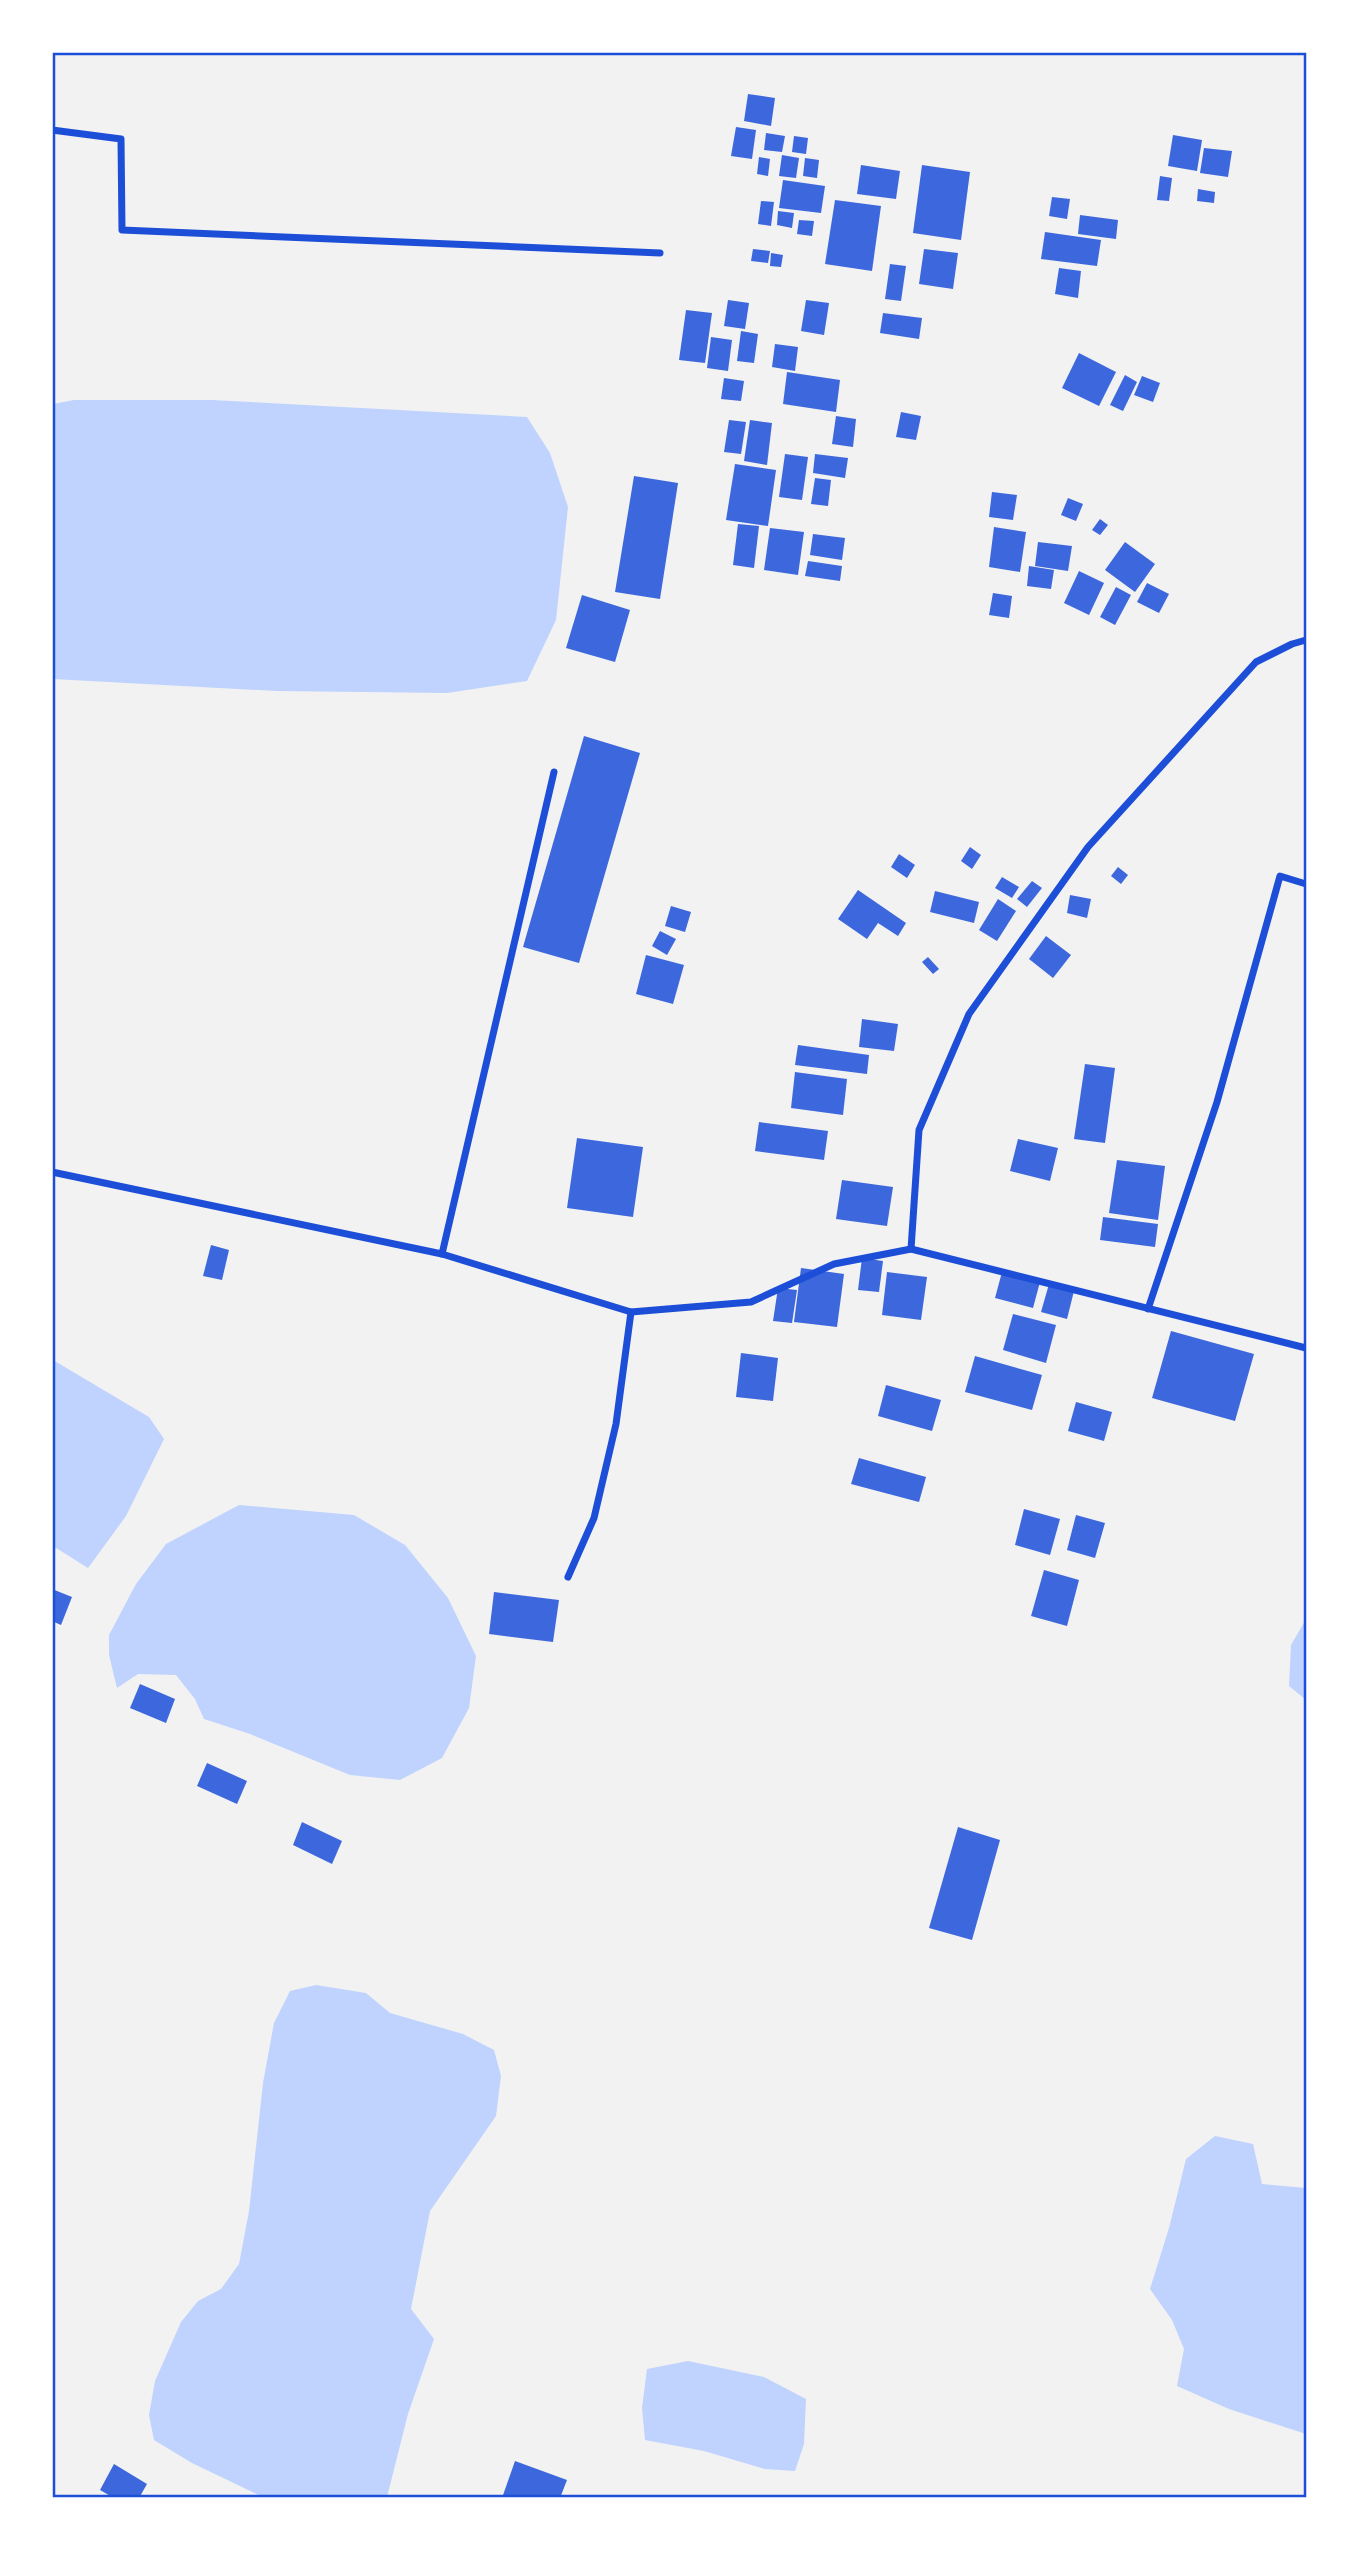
<svg xmlns="http://www.w3.org/2000/svg" width="1359" height="2550" font-family="'DejaVu Sans',sans-serif">
  <style>
    .water { fill: #bfd3fe }
    .building { fill: #3d67dc }
    .lines { fill: none; stroke-linecap: round; stroke-linejoin: round }
    .minor { stroke: #1d4ed8; stroke-width: 7 }
    .neatline { fill: none; stroke: #1d4ed8; stroke-width: 2.5 }
  </style>
  <rect width="100%" height="100%" fill="#f2f2f2"/>
  <g class="water">
    <path d="M74 400H212L527 417 550 453 568 507 556 620 527 681 447 693 277 691 53 679V404Z"/>
    <path d="M53 1360 149 1417 164 1439 126 1516 88 1568 53 1546Z"/>
    <path d="M239 1505 354 1515 405 1545 448 1598 476 1656 469 1708 442 1758 400 1780 350 1775 250 1734 204 1719 195 1699 176 1675 138 1674 117 1688 109 1655V1635L136 1584 166 1544Z"/>
    <path d="M1306 1619V1700L1289 1686 1291 1645Z"/>
    <path d="M316 1985 366 1993 390 2013 463 2034 494 2050 501 2076 496 2116 430 2211 411 2309 434 2339 408 2414 387 2497H263L192 2463 154 2440 149 2415 155 2381 181 2322 198 2301 221 2289 239 2264 249 2211 263 2083 274 2023 290 1991Z"/>
    <path d="M1215 2136 1253 2144 1262 2184 1306 2188V2434L1229 2409 1177 2386 1184 2349 1172 2320 1150 2289 1169 2228 1186 2159Z"/>
    <path d="M688 2361 764 2377 806 2399 804 2444 795 2471 765 2469 704 2451 645 2440 642 2408 647 2369Z"/>
  </g>
  <g class="building">
    <path d="M748 94 775 98 771 126 744 121Z"/>
    <path d="M736 127 756 130 752 159 731 156Z"/>
    <path d="M766 133 785 136 782 152 764 150Z"/>
    <path d="M1173 135 1202 140 1197 171 1168 166Z"/>
    <path d="M794 136 808 138 806 154 792 152Z"/>
    <path d="M1204 148 1232 151 1228 177 1200 173Z"/>
    <path d="M782 155 799 158 796 178 779 176Z"/>
    <path d="M759 157 770 159 768 176 757 174Z"/>
    <path d="M805 158 819 160 817 178 803 176Z"/>
    <path d="M861 165 900 171 896 199 857 194Z"/>
    <path d="M922 165 970 172 961 240 913 233Z"/>
    <path d="M1160 176 1172 178 1169 201 1157 200Z"/>
    <path d="M783 180 825 186 821 213 779 208Z"/>
    <path d="M1198 189 1215 192 1214 203 1197 201Z"/>
    <path d="M1052 197 1070 199 1067 219 1049 216Z"/>
    <path d="M835 200 881 206 872 271 825 264Z"/>
    <path d="M761 201 774 202 771 226 758 224Z"/>
    <path d="M778 211 794 213 792 228 777 225Z"/>
    <path d="M1080 215 1118 220 1116 239 1078 234Z"/>
    <path d="M799 220 814 221 812 236 797 234Z"/>
    <path d="M1045 232 1101 240 1097 266 1041 259Z"/>
    <path d="M753 249 770 251 768 263 751 261Z"/>
    <path d="M924 249 958 253 953 289 919 284Z"/>
    <path d="M771 253 783 255 781 267 770 266Z"/>
    <path d="M890 264 906 266 901 301 885 299Z"/>
    <path d="M1059 268 1081 271 1078 298 1055 294Z"/>
    <path d="M728 300 749 303 745 329 724 326Z"/>
    <path d="M806 300 829 303 824 335 801 331Z"/>
    <path d="M686 310 712 313 705 363 679 360Z"/>
    <path d="M883 313 922 318 919 339 880 333Z"/>
    <path d="M741 331 758 334 754 363 737 361Z"/>
    <path d="M711 337 732 340 728 371 707 368Z"/>
    <path d="M775 344 798 347 795 371 772 367Z"/>
    <path d="M1079 353 1116 372 1099 406 1062 388Z"/>
    <path d="M787 372 840 380 836 412 783 404Z"/>
    <path d="M1125 375 1137 382 1123 411 1110 405Z"/>
    <path d="M1142 376 1160 383 1153 402 1134 395Z"/>
    <path d="M724 378 744 381 741 401 721 399Z"/>
    <path d="M901 412 921 416 916 440 896 437Z"/>
    <path d="M836 416 856 419 853 447 832 444Z"/>
    <path d="M729 420 746 422 741 454 724 452Z"/>
    <path d="M750 420 772 423 767 465 744 461Z"/>
    <path d="M785 454 808 457 802 500 779 497Z"/>
    <path d="M815 454 848 458 845 478 813 473Z"/>
    <path d="M735 464 776 470 768 526 726 520Z"/>
    <path d="M634 476 678 483 660 599 615 592Z"/>
    <path d="M815 478 831 480 828 506 811 504Z"/>
    <path d="M992 492 1017 495 1013 520 989 517Z"/>
    <path d="M1068 498 1083 504 1076 521 1061 515Z"/>
    <path d="M1100 519 1108 525 1100 535 1092 530Z"/>
    <path d="M738 524 759 526 754 568 733 565Z"/>
    <path d="M994 527 1026 532 1020 572 989 567Z"/>
    <path d="M770 528 804 532 798 575 764 570Z"/>
    <path d="M813 534 845 538 842 560 810 555Z"/>
    <path d="M1038 542 1072 546 1068 571 1035 566Z"/>
    <path d="M1125 542 1155 564 1135 592 1105 570Z"/>
    <path d="M808 561 842 566 840 581 805 576Z"/>
    <path d="M1029 566 1054 570 1051 589 1027 586Z"/>
    <path d="M1079 571 1104 583 1089 615 1064 603Z"/>
    <path d="M1147 583 1169 594 1159 613 1137 602Z"/>
    <path d="M1116 587 1131 595 1115 625 1100 617Z"/>
    <path d="M993 593 1012 596 1009 618 989 615Z"/>
    <path d="M582 595 630 610 615 662 566 648Z"/>
    <path d="M584 736 640 753 579 963 523 947Z"/>
    <path d="M970 847 981 855 972 869 961 861Z"/>
    <path d="M899 854 915 865 907 878 891 867Z"/>
    <path d="M1118 867 1128 875 1121 884 1111 876Z"/>
    <path d="M1002 877 1019 887 1012 898 995 888Z"/>
    <path d="M1032 881 1042 888 1027 907 1017 899Z"/>
    <path d="M858 890 906 923 898 936 878 923 867 939 838 919Z"/>
    <path d="M935 891 979 902 974 923 930 912Z"/>
    <path d="M1070 895 1091 899 1087 918 1067 913Z"/>
    <path d="M998 899 1016 911 997 941 979 930Z"/>
    <path d="M671 906 691 912 685 932 665 926Z"/>
    <path d="M660 931 676 939 667 955 652 946Z"/>
    <path d="M1046 936 1071 955 1053 978 1029 959Z"/>
    <path d="M646 955 684 965 673 1004 636 994Z"/>
    <path d="M928 957 939 969 933 974 922 962Z"/>
    <path d="M862 1019 898 1024 894 1051 859 1047Z"/>
    <path d="M798 1045 869 1055 867 1074 795 1065Z"/>
    <path d="M1085 1064 1115 1068 1105 1143 1074 1139Z"/>
    <path d="M795 1072 847 1079 843 1115 791 1108Z"/>
    <path d="M759 1122 828 1131 824 1160 755 1151Z"/>
    <path d="M577 1138 643 1147 633 1217 567 1208Z"/>
    <path d="M1018 1139 1058 1148 1050 1181 1010 1171Z"/>
    <path d="M1117 1160 1165 1166 1158 1220 1109 1213Z"/>
    <path d="M842 1180 893 1187 887 1226 836 1219Z"/>
    <path d="M1103 1217 1158 1224 1155 1247 1100 1240Z"/>
    <path d="M211 1245 229 1250 222 1280 203 1276Z"/>
    <path d="M862 1258 883 1261 879 1292 858 1290Z"/>
    <path d="M801 1268 844 1274 837 1327 794 1322Z"/>
    <path d="M887 1272 927 1277 921 1320 882 1315Z"/>
    <path d="M1002 1272 1040 1282 1033 1308 995 1298Z"/>
    <path d="M1049 1284 1074 1291 1067 1319 1041 1312Z"/>
    <path d="M778 1288 797 1290 792 1323 773 1321Z"/>
    <path d="M1013 1314 1056 1325 1046 1363 1003 1350Z"/>
    <path d="M1171 1331 1254 1354 1235 1421 1152 1398Z"/>
    <path d="M741 1353 778 1358 773 1401 736 1397Z"/>
    <path d="M975 1356 1042 1375 1032 1410 965 1392Z"/>
    <path d="M886 1385 941 1400 932 1431 878 1416Z"/>
    <path d="M1076 1402 1112 1412 1104 1441 1068 1431Z"/>
    <path d="M859 1458 926 1477 919 1502 851 1484Z"/>
    <path d="M1024 1509 1060 1519 1050 1555 1015 1545Z"/>
    <path d="M1076 1515 1105 1523 1095 1558 1067 1550Z"/>
    <path d="M1044 1570 1079 1580 1067 1626 1031 1616Z"/>
    <path d="M52 1589 72 1597 61 1625 52 1621Z"/>
    <path d="M494 1592 559 1600 553 1642 489 1634Z"/>
    <path d="M140 1684 175 1699 166 1723 130 1708Z"/>
    <path d="M207 1763 247 1781 237 1804 197 1786Z"/>
    <path d="M302 1822 342 1841 332 1864 293 1845Z"/>
    <path d="M958 1827 1000 1840 972 1940 929 1928Z"/>
    <path d="M515 2461 567 2480 560 2498H502Z"/>
    <path d="M114 2464 147 2484 139 2498H114L100 2490Z"/>
  </g>
  <g class="lines">
    <g class="minor">
      <path d="M52 130 121 139 122 230 660 253"/>
      <path d="M52 1172 442 1254 631 1312 751 1302 834 1264 911 1249 1306 1348"/>
      <path d="M911 1249 919 1130 969 1014 1088 847 1256 662 1292 644 1306 640"/>
      <path d="M442 1254 554 772"/>
      <path d="M1148 1309 1217 1102 1280 876 1306 884"/>
      <path d="M568 1577 594 1518 616 1424 631 1312"/>
    </g>
  </g>
  <rect width="1359" height="2550" fill="none" stroke="#ffffff" stroke-width="108"/>
  <rect x="54" y="54" width="1251" height="2442" class="neatline"/>
</svg>
